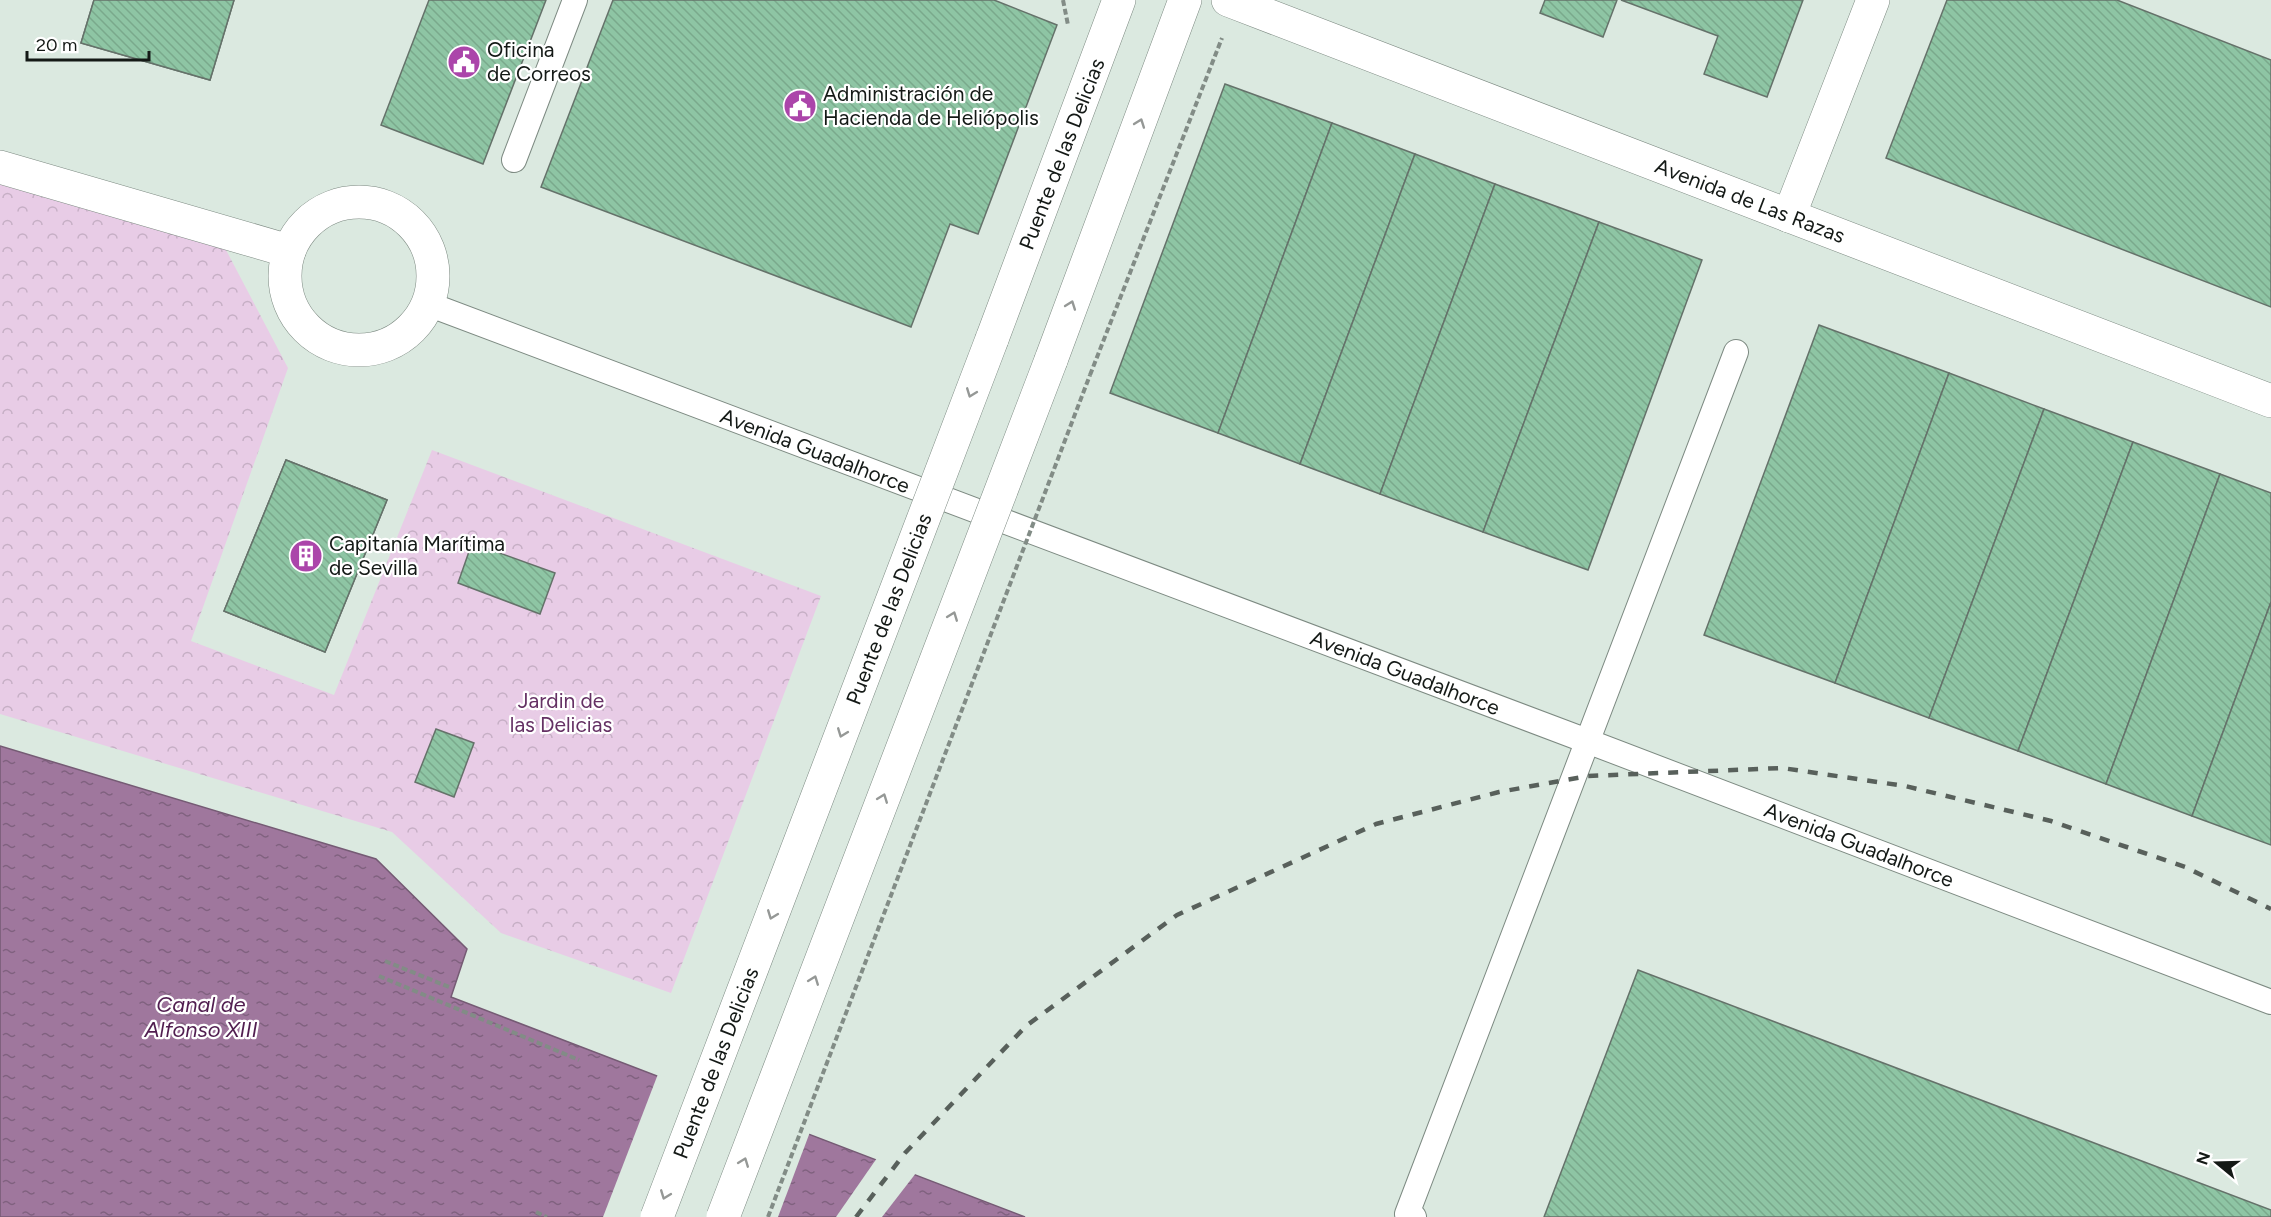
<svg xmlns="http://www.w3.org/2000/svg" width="2271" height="1217" font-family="Figtree,sans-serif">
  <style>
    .park { fill: url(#park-crowns) }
    .water { fill: url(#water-ripples); stroke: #755b74; stroke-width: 1.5 }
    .pier { fill: #dbe9e0 }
    .building { fill: url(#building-back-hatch); stroke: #65726a; stroke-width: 1.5 }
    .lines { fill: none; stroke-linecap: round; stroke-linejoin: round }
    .service-casing { stroke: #7d8a82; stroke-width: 26 }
    .minor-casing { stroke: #7d8a82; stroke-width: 34 }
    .secondary-casing { stroke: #7d8a82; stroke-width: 34 }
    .primary-casing { stroke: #7d8a82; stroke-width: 34 }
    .path { stroke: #828c86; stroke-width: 4; stroke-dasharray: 6 3; stroke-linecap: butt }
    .service { stroke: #fff; stroke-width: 24 }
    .minor { stroke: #fff; stroke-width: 33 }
    .secondary { stroke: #fff; stroke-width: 33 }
    .primary { stroke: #fff; stroke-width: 33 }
    .rail { stroke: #58605b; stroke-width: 4.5; stroke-dasharray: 10 10; stroke-linecap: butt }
    .primary-bridge-casing { stroke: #7d8a82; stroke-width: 34; stroke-linecap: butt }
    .path-bridge { stroke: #828c86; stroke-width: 4; stroke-dasharray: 6 3; stroke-linecap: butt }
    .primary-bridge { stroke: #fff; stroke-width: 33 }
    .oneway { stroke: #959896 }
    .labels { text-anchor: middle; stroke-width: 4.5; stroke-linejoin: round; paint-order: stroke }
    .poi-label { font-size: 21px; fill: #141916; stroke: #fff; text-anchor: start }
    .street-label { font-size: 21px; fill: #141916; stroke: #fff }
    .park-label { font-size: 21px; fill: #653164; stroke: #fff }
    .water-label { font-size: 22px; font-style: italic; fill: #511e50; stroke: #fff }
  </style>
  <defs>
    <pattern id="park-crowns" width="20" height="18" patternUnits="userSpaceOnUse" patternTransform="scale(1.5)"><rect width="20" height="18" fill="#e8cce6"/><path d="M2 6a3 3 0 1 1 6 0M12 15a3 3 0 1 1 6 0" fill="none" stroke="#c6afc5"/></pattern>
    <pattern id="water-ripples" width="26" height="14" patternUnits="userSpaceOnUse" patternTransform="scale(1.5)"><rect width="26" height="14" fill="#9f779d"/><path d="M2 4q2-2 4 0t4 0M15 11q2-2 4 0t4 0" fill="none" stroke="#80617f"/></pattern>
    <pattern id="building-back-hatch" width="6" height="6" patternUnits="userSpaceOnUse" patternTransform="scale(1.5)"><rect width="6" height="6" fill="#8ec5a4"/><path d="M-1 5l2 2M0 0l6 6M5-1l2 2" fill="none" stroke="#7aa98c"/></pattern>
  </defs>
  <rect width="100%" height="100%" fill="#dbe9e0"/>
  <path class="park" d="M0 184 225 248 288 368 191 641 334 695 432 450 821 596 671 993 501 933 392 832 0 714Z"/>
  <path class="water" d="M0 746 376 859 467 949 451 997 1025 1217H0Z"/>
  <g class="pier">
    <path d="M658 1074 810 1132 778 1217H603Z"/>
    <path d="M877 1158 916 1173 882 1217H836Z"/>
  </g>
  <g class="building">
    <path d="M94 0H234L210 80 81 43Z"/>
    <path d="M94 0H234L210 80 81 43Z"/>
    <path d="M429 0H546L483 164 381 125Z"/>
    <path d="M613 0H994L1057 25 978 234 950 224 911 327 541 187Z"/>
    <path d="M1545 0H1617L1603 37 1540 13Z"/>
    <path d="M1621 0H1803L1767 97 1704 74 1718 36Z"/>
    <path d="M1947 0H2117L2271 60V307L1886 158Z"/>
    <path d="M1225 84 1332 123 1218 433 1110 393Z"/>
    <path d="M1332 123 1415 154 1300 464 1218 433Z"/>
    <path d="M1415 154 1495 184 1380 494 1300 464Z"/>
    <path d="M1495 184 1599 222 1483 532 1380 494Z"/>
    <path d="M1599 222 1702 260 1588 570 1483 532Z"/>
    <path d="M1819 325 1949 373 1835 683 1704 635Z"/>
    <path d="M1949 373 2044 409 1929 718 1835 683Z"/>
    <path d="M2044 409 2133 442 2018 751 1929 718Z"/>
    <path d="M2133 442 2220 474 2106 784 2018 751Z"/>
    <path d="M286 460 387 500 325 652 224 611Z"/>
    <path d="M286 460 387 500 325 652 224 611Z"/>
    <path d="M2220 474 2271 493V602L2192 816 2106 784Z"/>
    <path d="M472 543 555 573 540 614 458 583Z"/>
    <path d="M2271 602V845L2192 816Z"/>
    <path d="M436 729 474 743 454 797 415 782Z"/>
    <path d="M1638 970 2271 1210V1217H1544Z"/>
  </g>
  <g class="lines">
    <g class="service-casing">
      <g id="service">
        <path d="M514 160 575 0"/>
        <path d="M428 304 1587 741 2271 1002"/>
        <path d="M1414 1217 1407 1214 1736 352"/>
      </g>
    </g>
    <g class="minor-casing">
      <g id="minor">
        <path d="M0 167 289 251"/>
        <circle cx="359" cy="276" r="74"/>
        <path d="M1789 216 1873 0"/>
      </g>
    </g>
    <g class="secondary-casing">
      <path id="secondary" d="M1228 0 2271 401"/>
    </g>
    <g class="primary-casing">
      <g id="primary">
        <path d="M992 339 1119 0"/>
        <path d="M1051 360 1185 0"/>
      </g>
    </g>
    <g class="path">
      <path d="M1063 0 1068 25"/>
      <path d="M1090 375 1222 38"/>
      <path d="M385 961 449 987"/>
      <path d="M379 976 579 1060"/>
      <path d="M536 1212 547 1217"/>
    </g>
    <use href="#service" class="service"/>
    <use href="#minor" class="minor"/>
    <use href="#secondary" class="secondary"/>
    <use href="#primary" class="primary"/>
    <path class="rail" d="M856 1217 905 1153 1026 1026 1177 915 1376 824 1499 792 1588 776 1782 768 1905 786 2051 821 2185 867 2271 909"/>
    <g class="primary-bridge-casing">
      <g id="primary-bridge">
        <path d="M657 1217 992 339"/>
        <path d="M723 1217 1051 360"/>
      </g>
    </g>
    <path class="path-bridge" d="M768 1217 1090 375"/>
    <use href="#primary-bridge" class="primary-bridge"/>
  </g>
  <defs><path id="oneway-chevron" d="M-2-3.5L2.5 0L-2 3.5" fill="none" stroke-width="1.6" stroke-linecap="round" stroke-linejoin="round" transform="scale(1.5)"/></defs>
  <g class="oneway">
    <use href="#oneway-chevron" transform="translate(1140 123) rotate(-70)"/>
    <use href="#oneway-chevron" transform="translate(1071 305) rotate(-70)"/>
    <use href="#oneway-chevron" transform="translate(971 393) rotate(111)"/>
    <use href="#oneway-chevron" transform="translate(953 616) rotate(-69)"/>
    <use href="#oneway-chevron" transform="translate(842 733) rotate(111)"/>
    <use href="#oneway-chevron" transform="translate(883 798) rotate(-69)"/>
    <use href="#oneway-chevron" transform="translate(772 915) rotate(111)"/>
    <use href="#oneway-chevron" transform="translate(814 980) rotate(-69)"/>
    <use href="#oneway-chevron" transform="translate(744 1162) rotate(-69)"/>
    <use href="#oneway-chevron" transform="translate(665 1195) rotate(111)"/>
  </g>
  <defs>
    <g id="civic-disc" transform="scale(1.725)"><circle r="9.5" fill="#ab45aa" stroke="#fff"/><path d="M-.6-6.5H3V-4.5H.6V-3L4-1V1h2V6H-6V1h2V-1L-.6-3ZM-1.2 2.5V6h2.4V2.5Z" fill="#fff"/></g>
    <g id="building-disc" transform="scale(1.725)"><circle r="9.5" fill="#ab45aa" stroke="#fff"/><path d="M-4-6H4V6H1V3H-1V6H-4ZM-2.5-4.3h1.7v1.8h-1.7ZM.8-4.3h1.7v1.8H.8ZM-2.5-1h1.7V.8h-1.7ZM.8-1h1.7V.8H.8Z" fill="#fff"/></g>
  </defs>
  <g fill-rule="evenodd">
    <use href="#civic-disc" x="464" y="62"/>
    <use href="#civic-disc" x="800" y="106"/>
    <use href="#building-disc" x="306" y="556"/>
  </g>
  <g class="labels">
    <g class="poi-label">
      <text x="487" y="57">Oficina<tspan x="487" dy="24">de Correos</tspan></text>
      <text x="823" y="101">Administración de<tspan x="823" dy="24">Hacienda de Heliópolis</tspan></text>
      <text x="329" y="551">Capitanía Marítima<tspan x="329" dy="24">de Sevilla</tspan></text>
    </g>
    <g class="street-label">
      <text transform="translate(1062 154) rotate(-69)" y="7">Puente de las Delicias</text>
      <text transform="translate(1750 201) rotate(21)" y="7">Avenida de Las Razas</text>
      <text transform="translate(815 451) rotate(21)" y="7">Avenida Guadalhorce</text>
      <text transform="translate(889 609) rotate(-69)" y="7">Puente de las Delicias</text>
      <text transform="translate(1405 673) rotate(21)" y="7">Avenida Guadalhorce</text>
      <text transform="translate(1859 845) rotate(21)" y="7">Avenida Guadalhorce</text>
      <text transform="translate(716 1063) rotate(-69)" y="7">Puente de las Delicias</text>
    </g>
    <g class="park-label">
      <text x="561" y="708">Jardin de<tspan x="561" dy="24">las Delicias</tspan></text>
    </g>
    <g class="water-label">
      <text x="201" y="1012">Canal de<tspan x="201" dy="25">Alfonso XIII</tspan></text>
    </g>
  </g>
  <g transform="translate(2217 1163) rotate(289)" stroke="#ffffff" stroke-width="4.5" paint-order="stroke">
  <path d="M0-4.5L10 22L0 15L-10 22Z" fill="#141916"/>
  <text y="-9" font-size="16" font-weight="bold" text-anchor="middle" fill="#141916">N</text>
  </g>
  <path d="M27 51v9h122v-9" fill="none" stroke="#141916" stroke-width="3"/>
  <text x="36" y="51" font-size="18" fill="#141916" stroke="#ffffff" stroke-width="4.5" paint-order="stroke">20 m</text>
</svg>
